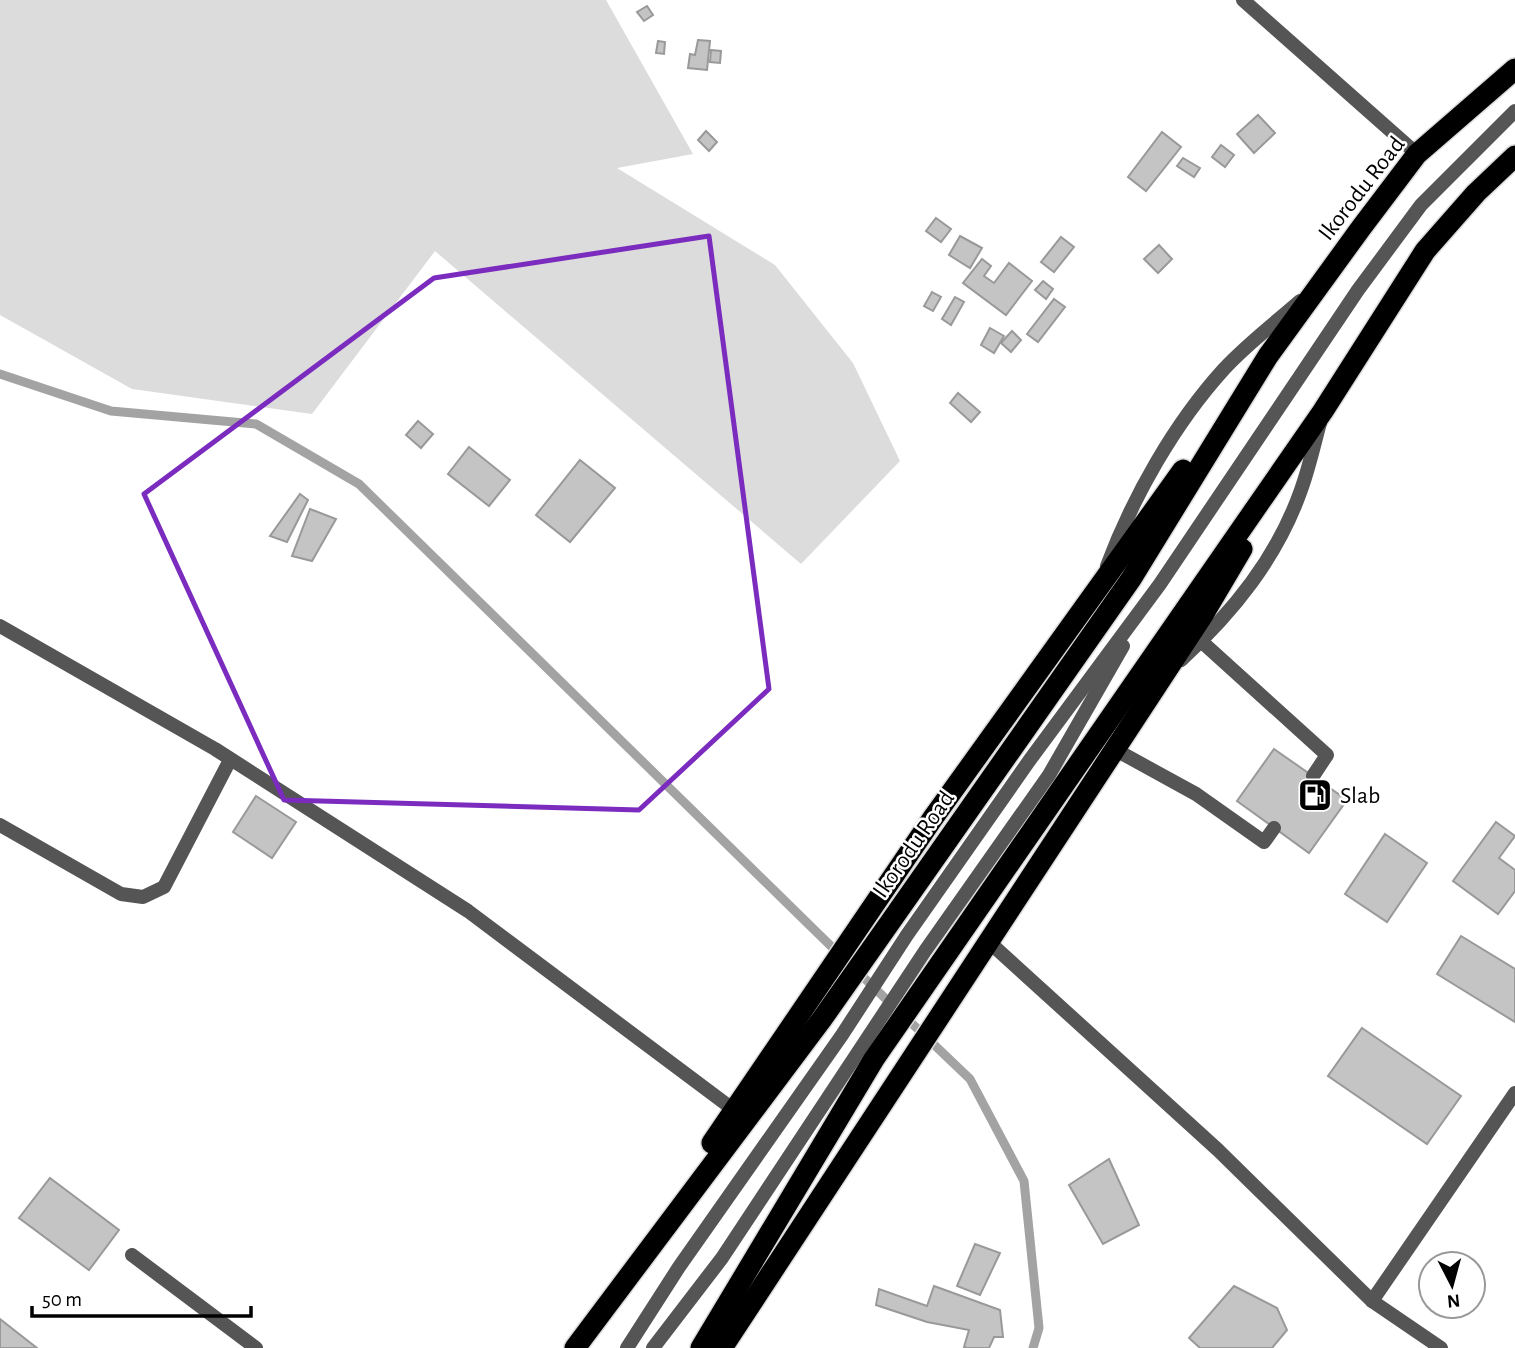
<svg xmlns="http://www.w3.org/2000/svg" width="1515" height="1348" font-family="'Alegreya Sans',sans-serif">
  <style>
    .green { fill: #dcdcdc }
    .lines { fill: none; stroke-linecap: round; stroke-linejoin: round }
    .stream { stroke: #a3a3a3; stroke-width: 9 }
    .building { fill: #c4c4c4; stroke: #999; stroke-width: 2 }
    .highway-casing { stroke: #dbdbdb; stroke-width: 24 }
    .lane { stroke: #555; stroke-width: 14 }
    .street { stroke: #555; stroke-width: 14 }
    .highway { stroke: #000; stroke-width: 21 }
    .marked { fill: none; stroke: #7b2cbf; stroke-width: 5; stroke-linejoin: round }
    .labels { text-anchor: middle; stroke-width: 5; stroke-linejoin: round; paint-order: stroke }
    .street-label { font-size: 24px; fill: #000; stroke: #fff }
    .poi-label { font-size: 24px; fill: #000; stroke: #fff; text-anchor: start }
  </style>
  <rect width="100%" height="100%" fill="#fff"/>
  <path class="green" d="M0 0H606L693 154 617 168 775 265 853 363 900 461 801 564 435 251 312 414 132 389 0 315Z"/>
  <g class="lines">
    <g class="stream">
      <path d="M0 374 111 411 256 424 359 484 840 955"/>
      <path d="M855 969 893 1006"/>
      <path d="M903 1015 970 1079 1024 1181 1039 1328 1033 1348"/>
    </g>
  </g>
  <g class="building">
    <path d="M647 6 653 15 644 21 637 12Z"/>
    <path d="M698 40 710 41 707 70 688 68 690 54 695 55Z"/>
    <path d="M658 41 665 42 664 54 656 53Z"/>
    <path d="M711 50 721 51 720 63 710 62Z"/>
    <path d="M1258 115 1275 133 1254 153 1237 134Z"/>
    <path d="M706 131 717 142 709 151 698 140Z"/>
    <path d="M1162 132 1181 147 1146 191 1128 177Z"/>
    <path d="M1221 145 1234 155 1225 167 1212 157Z"/>
    <path d="M1183 158 1200 168 1194 177 1177 166Z"/>
    <path d="M936 218 951 229 941 242 926 231Z"/>
    <path d="M960 236 982 248 970 268 949 255Z"/>
    <path d="M1061 237 1074 247 1054 272 1041 262Z"/>
    <path d="M1159 245 1172 259 1158 273 1144 259Z"/>
    <path d="M982 259 991 266 984 276 994 283 1009 263 1032 281 1006 315 963 283Z"/>
    <path d="M1043 281 1053 289 1046 299 1035 290Z"/>
    <path d="M932 292 941 297 933 311 924 306Z"/>
    <path d="M955 297 964 302 951 325 942 319Z"/>
    <path d="M1054 299 1065 307 1038 342 1027 334Z"/>
    <path d="M990 328 1004 336 994 353 981 345Z"/>
    <path d="M1012 331 1021 340 1011 352 1001 343Z"/>
    <path d="M958 393 980 412 971 422 950 403Z"/>
    <path d="M418 421 433 434 421 448 406 435Z"/>
    <path d="M469 447 510 480 489 506 448 474Z"/>
    <path d="M580 460 615 488 570 542 536 515Z"/>
    <path d="M300 494 308 500 287 542 270 536Z"/>
    <path d="M310 509 336 519 312 561 292 556Z"/>
    <path d="M1274 749 1347 800 1309 853 1237 801Z"/>
    <path d="M256 796 296 822 272 858 233 832Z"/>
    <path d="M1496 822 1515 836 1499 858 1515 870V891L1498 914 1453 881Z"/>
    <path d="M1385 834 1427 863 1387 922 1345 894Z"/>
    <path d="M1461 936 1515 969V1022L1437 974Z"/>
    <path d="M1362 1028 1461 1096 1427 1144 1328 1076Z"/>
    <path d="M1109 1159 1139 1225 1103 1244 1069 1185Z"/>
    <path d="M50 1178 119 1230 89 1270 19 1218Z"/>
    <path d="M975 1244 1000 1253 980 1295 957 1286Z"/>
    <path d="M934 1286 1000 1310 1003 1337H994L989 1348H967L964 1347 969 1330 927 1322 876 1305 879 1289 927 1306Z"/>
    <path d="M1234 1286 1277 1308 1287 1330 1272 1348H1200L1189 1338Z"/>
    <path d="M0 1319 37 1348H0Z"/>
  </g>
  <g class="lines">
    <g class="highway-casing">
      <g id="highway">
        <path d="M712 1143 933 818 1183 470"/>
        <path d="M575 1348 822 1019 891 921 1131 579 1268 356 1361 228 1417 154 1515 69"/>
        <path d="M701 1348 874 1059 1323 411 1425 251 1476 193 1515 156"/>
        <path d="M722 1348 1203 615 1242 549"/>
      </g>
    </g>
    <g class="lane">
      <path d="M1107 566C1133 497 1174 424 1224 369 1247 344 1275 323 1300 301"/>
      <path d="M0 626 215 749 468 911 734 1110"/>
      <path d="M1201 641 1327 755 1313 776"/>
      <path d="M1181 660C1233 612 1277 558 1301 490 1309 468 1314 445 1320 423"/>
      <path d="M1114 749 1196 794 1264 842 1274 828"/>
      <path d="M0 825 121 894 143 897 164 887 230 760"/>
      <path d="M132 1255 256 1348"/>
      <path d="M627 1348 679 1267 842 1035 907 935 1029 761 1160 584 1358 290 1421 205 1515 111"/>
      <path d="M653 1348 722 1258 925 951 1049 775 1123 646"/>
    </g>
    <g class="street">
      <path d="M1243 0 1417 154"/>
      <path d="M988 941 1218 1150 1372 1301 1441 1348"/>
      <path d="M1372 1301 1515 1093"/>
    </g>
    <use href="#highway" class="highway"/>
  </g>
  <path class="marked" d="M709 236 769 689 639 810 284 800 144 494 434 278Z"/>
  <defs>
    <g id="fuel-square" transform="scale(1.75)"><rect x="-9" y="-9" width="18" height="18" rx="4" fill="#000" stroke="#fff"/><path d="M-5.5-6h7V0h2V4h1.3V-2.5L3-4.5l.8-.8L6-3V5H2.5V1h-1V6h-7ZM-4.2-4.7v3.2H.2V-4.7Z" fill="#fff"/></g>
  </defs>
  <g fill-rule="evenodd">
    <use href="#fuel-square" x="1315" y="795"/>
  </g>
  <g class="labels">
    <g class="street-label">
      <text transform="translate(1361 188) rotate(-52)" y="8">Ikorodu Road</text>
      <text transform="translate(913 844) rotate(-55)" y="8">Ikorodu Road</text>
    </g>
    <g class="poi-label">
      <text x="1340" y="803">Slab</text>
    </g>
  </g>
  <g transform="translate(1452 1285) rotate(174)"><circle r="33" fill="#ffffff" stroke="#999999" stroke-width="2"/>
  <path d="M0-5L12 26L0 18L-12 26Z" fill="#000000"/>
  <text y="-10" font-size="19" font-weight="bold" text-anchor="middle" fill="#000000">N</text>
  </g>
  <path d="M32 1306v10h219v-10" fill="none" stroke="#000000" stroke-width="3.5"/>
  <text x="42" y="1306" font-size="21" fill="#000000" stroke="#ffffff" stroke-width="5" paint-order="stroke">50 m</text>
</svg>
